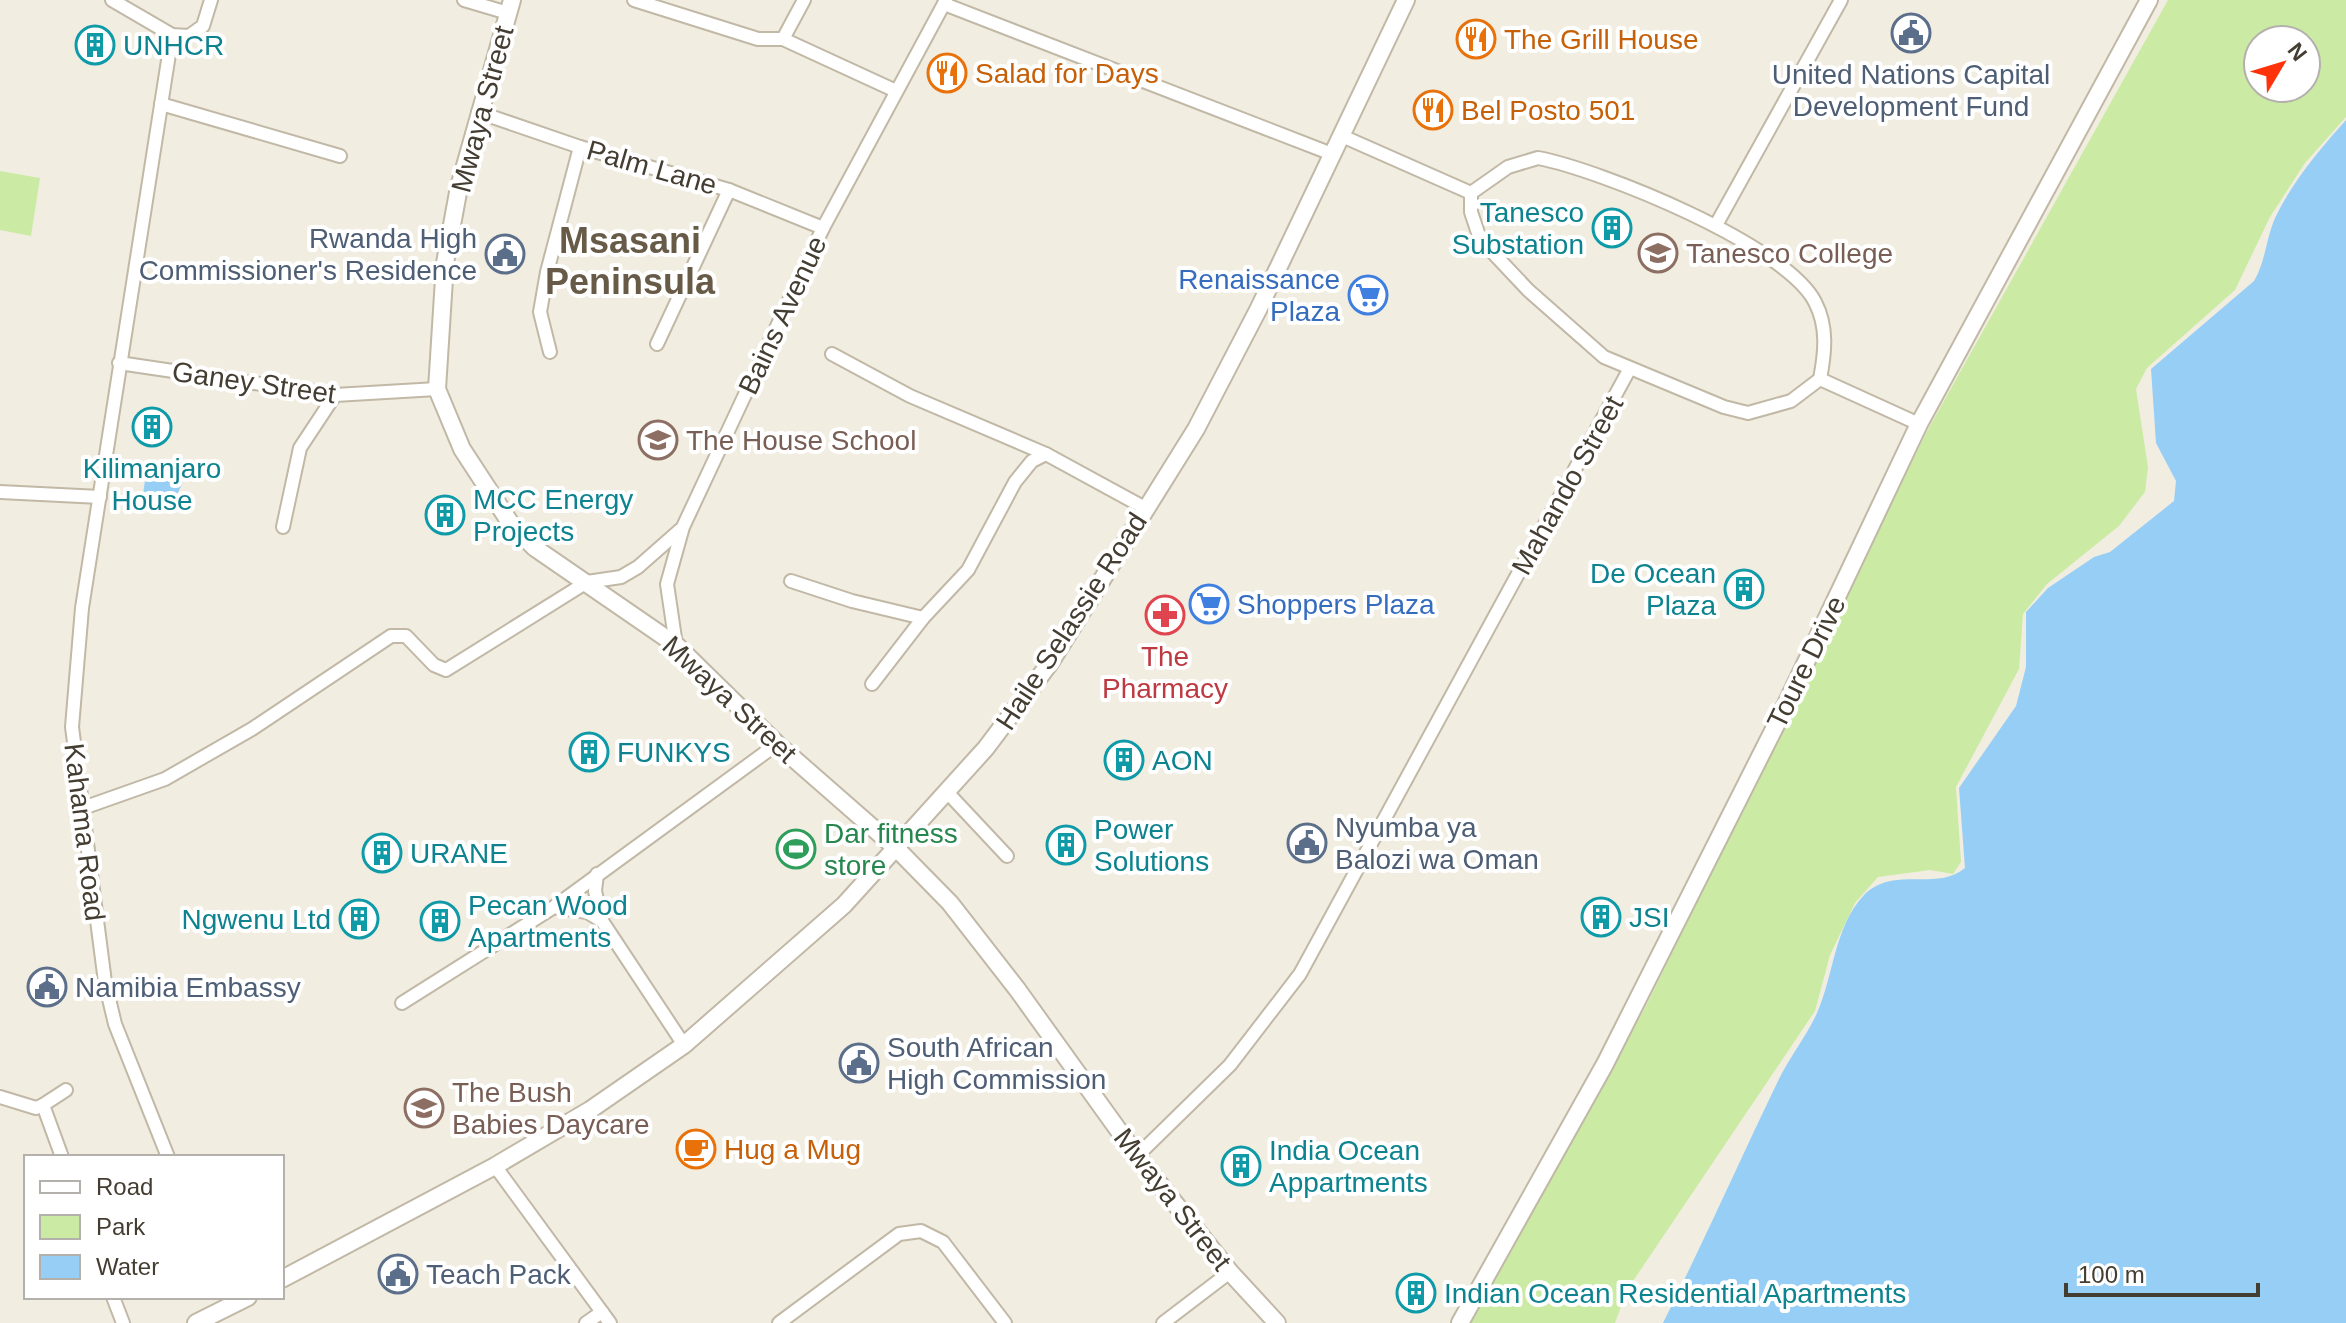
<svg xmlns="http://www.w3.org/2000/svg" width="2346" height="1323" font-family="Helvetica,sans-serif">
  <style>
    .green { fill: #cbeba5; fill-rule: evenodd }
    .water { fill: #96cef6 }
    .lines { fill: none; stroke-linecap: round; stroke-linejoin: round }
    .minor-casing { stroke: #c1b8a6; stroke-width: 16 }
    .tertiary-casing { stroke: #c1b8a6; stroke-width: 20 }
    .minor { stroke: #fff; stroke-width: 12 }
    .tertiary { stroke: #fff; stroke-width: 16 }
    .labels { text-anchor: middle; stroke-width: 8; stroke-linejoin: round; paint-order: stroke }
    .food-label { font-size: 28px; fill: #c56008; stroke: #fff; text-anchor: start }
    .culture-label { font-size: 28px; fill: #0d838f; stroke: #fff; text-anchor: start }
    .service-label { font-size: 28px; fill: #4e5e75; stroke: #fff; text-anchor: start }
    .street-label { font-size: 28px; fill: #443d32; stroke: #fff }
    .education-label { font-size: 28px; fill: #785e54; stroke: #fff; text-anchor: start }
    .shop-label { font-size: 28px; fill: #366cbe; stroke: #fff; text-anchor: end }
    .health-label { font-size: 28px; fill: #be3a42; stroke: #fff }
    .leisure-label { font-size: 28px; fill: #27864d; stroke: #fff; text-anchor: start }
    .district-label { font-size: 36px; font-weight: bold; fill: #675b48; stroke: #fff }
  </style>
  <rect width="100%" height="100%" fill="#f2ede1"/>
  <g class="green">
    <path d="M2168 0H2346V117L2305 163 2270 217 2235 290 2147 368 2136 389 2148 467 2145 492 2119 526 2047 584 2023 614 2019 669 1956 787 1961 862 1953 874 1930 870 1878 877 1855 903 1830 955 1815 1011 1627 1290 1615 1323H1471L1647 1004 1926 433ZM2258 40H2306V88H2258Z"/>
    <path d="M0 171 40 178 31 236 0 230Z"/>
  </g>
  <g class="water">
    <path d="M2346 120V1323H1663C1703 1243 1739 1162 1778 1081 1789 1058 1806 1037 1817 1013 1834 975 1834 927 1864 895 1894 865 1936 892 1965 868L1959 788 2016 706 2026 667V612L2048 588 2094 557 2110 552 2174 501 2176 481 2156 443 2151 369 2254 281C2266 261 2266 237 2276 216 2293 181 2320 149 2346 120Z"/>
    <path d="M147 467 170 471 168 480 183 482 175 499 143 494Z"/>
  </g>
  <g class="lines">
    <g class="minor-casing">
      <g id="minor">
        <path d="M112 0 172 35 189 36 203 26 211 0"/>
        <path d="M464 0 508 13"/>
        <path d="M634 0 758 39H783L896 91"/>
        <path d="M944 4 1332 154"/>
        <path d="M783 39 804 0"/>
        <path d="M161 104 340 156"/>
        <path d="M478 112 580 147 729 190 823 228"/>
        <path d="M1342 136 1471 193"/>
        <path d="M1538 158C1601 170 1786 245 1815 302 1828 327 1825 353 1820 379L1791 401 1748 413 1724 407 1604 357 1528 290 1480 239 1471 212V193L1508 167Z"/>
        <path d="M1716 225 1841 0"/>
        <path d="M657 344 729 190"/>
        <path d="M550 352 540 312 547 272 580 147"/>
        <path d="M832 354 910 396 1046 454 1145 508"/>
        <path d="M119 363 335 395 437 389"/>
        <path d="M1820 379 1919 424"/>
        <path d="M0 492 100 497"/>
        <path d="M283 527 300 448 335 395"/>
        <path d="M791 581 852 601 923 618"/>
        <path d="M676 645 667 584 683 527 823 228 946 0"/>
        <path d="M872 684 923 618 968 570 1015 482 1032 461 1046 454"/>
        <path d="M947 792 1007 856"/>
        <path d="M83 808 165 779 252 729 391 636H406L434 665 446 670 587 582 621 577 638 567 680 530"/>
        <path d="M597 874 595 891 602 921 684 1045"/>
        <path d="M554 907 587 912 602 921"/>
        <path d="M402 1003 554 907 777 744"/>
        <path d="M0 1097 36 1108 43 1105"/>
        <path d="M1137 1156 1230 1065 1300 974 1629 370"/>
        <path d="M62 1157 43 1105 66 1090"/>
        <path d="M168 1157 115 1024 105 982 72 727 82 608 172 35"/>
        <path d="M495 1166 610 1323"/>
        <path d="M113 1297 123 1323"/>
        <path d="M586 1323 602 1312"/>
        <path d="M779 1323 899 1234 921 1231 943 1242 1005 1323"/>
        <path d="M1163 1323 1230 1272"/>
      </g>
    </g>
    <g class="tertiary-casing">
      <g id="tertiary">
        <path d="M512 0 459 187 445 263 437 389 462 449 511 524 535 548 676 645 777 744 897 849 950 903 1017 989 1137 1156 1230 1272 1277 1323"/>
        <path d="M282 1279 495 1166 590 1110 684 1045 844 905 986 748 1050 663 1196 429 1259 308 1406 0"/>
        <path d="M196 1323 248 1297"/>
        <path d="M1460 1323 1605 1064 1779 719 1919 424 2149 0"/>
      </g>
    </g>
    <use href="#minor" class="minor"/>
    <use href="#tertiary" class="tertiary"/>
  </g>
  <defs>
    <g id="civic-ring" transform="scale(2)"><circle r="9.5" fill="#fff" stroke="#5c6f8a" stroke-width="1.5"/><path d="M-.6-6.5H3V-4.5H.6V-3L4-1V1h2V6H-6V1h2V-1L-.6-3ZM-1.2 2.5V6h2.4V2.5Z" fill="#5c6f8a"/></g>
    <g id="restaurant-ring" transform="scale(2)"><circle r="9.5" fill="#fff" stroke="#e8710a" stroke-width="1.5"/><path d="M-5-6h1v4h1v-4h1v4h1v-4h1v5L-1.5 .5V6h-2V.5L-5-1ZM5-6V6H3V1.5H1.5Q1.5-4 5-6Z" fill="#e8710a"/></g>
    <g id="building-ring" transform="scale(2)"><circle r="9.5" fill="#fff" stroke="#0f9aa8" stroke-width="1.5"/><path d="M-4-6H4V6H1V3H-1V6H-4ZM-2.5-4.3h1.7v1.8h-1.7ZM.8-4.3h1.7v1.8H.8ZM-2.5-1h1.7V.8h-1.7ZM.8-1h1.7V.8H.8Z" fill="#0f9aa8"/></g>
    <g id="university-ring" transform="scale(2)"><circle r="9.5" fill="#fff" stroke="#8d6e63" stroke-width="1.5"/><path d="M0-5L7-2L0 1L-7-2ZM-4 1L0 2.5L4 1V4Q0 6-4 4Z" fill="#8d6e63"/></g>
    <g id="supermarket-ring" transform="scale(2)"><circle r="9.5" fill="#fff" stroke="#3f7fe0" stroke-width="1.5"/><path d="M-6-5.5h2.5l.6 2H6L4.5 2H-2.5L-4.4-4H-6ZM-1.5 3.2a1.3 1.3 0 1 0 .1 0ZM3 3.2a1.3 1.3 0 1 0 .1 0Z" fill="#3f7fe0"/></g>
    <g id="school-ring" transform="scale(2)"><circle r="9.5" fill="#fff" stroke="#8d6e63" stroke-width="1.5"/><path d="M0-5L7-2L0 1L-7-2ZM-4 1L0 2.5L4 1V4Q0 6-4 4Z" fill="#8d6e63"/></g>
    <g id="pharmacy-ring" transform="scale(2)"><circle r="9.5" fill="#fff" stroke="#e0444e" stroke-width="1.5"/><path d="M-2-6h4v4h4v4h-4v4h-4v-4h-4v-4h4Z" fill="#e0444e"/></g>
    <g id="stadium-ring" transform="scale(2)"><circle r="9.5" fill="#fff" stroke="#2e9e5b" stroke-width="1.5"/><path d="M0-5a6.5 5 0 1 0 0 10a6.5 5 0 1 0 0-10ZM-3.5-1.8h7v3.6h-7Z" fill="#2e9e5b"/></g>
    <g id="cafe-ring" transform="scale(2)"><circle r="9.5" fill="#fff" stroke="#e8710a" stroke-width="1.5"/><path d="M-5.5-4.5H6V0H3Q3 3.5 0 3.5H-2.5Q-5.5 3.5-5.5 0ZM3-3.2v2h1.7v-2ZM-6 4.5H4V6H-6Z" fill="#e8710a"/></g>
  </defs>
  <g fill-rule="evenodd">
    <use href="#civic-ring" x="1911" y="33"/>
    <use href="#restaurant-ring" x="1476" y="39"/>
    <use href="#building-ring" x="95" y="45"/>
    <use href="#restaurant-ring" x="947" y="73"/>
    <use href="#restaurant-ring" x="1433" y="110"/>
    <use href="#building-ring" x="1612" y="228"/>
    <use href="#university-ring" x="1658" y="253"/>
    <use href="#civic-ring" x="505" y="254"/>
    <use href="#supermarket-ring" x="1368" y="295"/>
    <use href="#building-ring" x="152" y="427"/>
    <use href="#school-ring" x="658" y="440"/>
    <use href="#building-ring" x="445" y="515"/>
    <use href="#building-ring" x="1744" y="589"/>
    <use href="#supermarket-ring" x="1209" y="604"/>
    <use href="#pharmacy-ring" x="1165" y="615"/>
    <use href="#building-ring" x="589" y="752"/>
    <use href="#building-ring" x="1124" y="760"/>
    <use href="#civic-ring" x="1307" y="843"/>
    <use href="#building-ring" x="1066" y="845"/>
    <use href="#stadium-ring" x="796" y="849"/>
    <use href="#building-ring" x="382" y="853"/>
    <use href="#building-ring" x="1601" y="917"/>
    <use href="#building-ring" x="359" y="919"/>
    <use href="#building-ring" x="440" y="921"/>
    <use href="#civic-ring" x="47" y="987"/>
    <use href="#civic-ring" x="859" y="1063"/>
    <use href="#school-ring" x="424" y="1108"/>
    <use href="#cafe-ring" x="696" y="1149"/>
    <use href="#building-ring" x="1241" y="1166"/>
    <use href="#civic-ring" x="398" y="1274"/>
    <use href="#building-ring" x="1416" y="1293"/>
  </g>
  <g class="labels">
    <g class="food-label">
      <text x="1504" y="49">The Grill House</text>
      <text x="975" y="83">Salad for Days</text>
      <text x="1461" y="120">Bel Posto 501</text>
      <text x="724" y="1159">Hug a Mug</text>
    </g>
    <g class="culture-label">
      <text x="123" y="55">UNHCR</text>
      <text x="1584" y="222" text-anchor="end">Tanesco<tspan x="1584" dy="32">Substation</tspan></text>
      <text x="152" y="478" text-anchor="middle">Kilimanjaro<tspan x="152" dy="32">House</tspan></text>
      <text x="473" y="509">MCC Energy<tspan x="473" dy="32">Projects</tspan></text>
      <text x="1716" y="583" text-anchor="end">De Ocean<tspan x="1716" dy="32">Plaza</tspan></text>
      <text x="617" y="762">FUNKYS</text>
      <text x="1152" y="770">AON</text>
      <text x="1094" y="839">Power<tspan x="1094" dy="32">Solutions</tspan></text>
      <text x="410" y="863">URANE</text>
      <text x="468" y="915">Pecan Wood<tspan x="468" dy="32">Apartments</tspan></text>
      <text x="1629" y="927">JSI</text>
      <text x="331" y="929" text-anchor="end">Ngwenu Ltd</text>
      <text x="1269" y="1160">India Ocean<tspan x="1269" dy="32">Appartments</tspan></text>
      <text x="1444" y="1303">Indian Ocean Residential Apartments</text>
    </g>
    <g class="service-label">
      <text x="1911" y="84" text-anchor="middle">United Nations Capital<tspan x="1911" dy="32">Development Fund</tspan></text>
      <text x="477" y="248" text-anchor="end">Rwanda High<tspan x="477" dy="32">Commissioner's Residence</tspan></text>
      <text x="1335" y="837">Nyumba ya<tspan x="1335" dy="32">Balozi wa Oman</tspan></text>
      <text x="75" y="997">Namibia Embassy</text>
      <text x="887" y="1057">South African<tspan x="887" dy="32">High Commission</tspan></text>
      <text x="426" y="1284">Teach Pack</text>
    </g>
    <g class="street-label">
      <text transform="translate(482 109) rotate(-75)" y="10">Mwaya Street</text>
      <text transform="translate(652 167) rotate(16)" y="10">Palm Lane</text>
      <text transform="translate(782 315) rotate(-65)" y="10">Bains Avenue</text>
      <text transform="translate(254 382) rotate(8)" y="10">Ganey Street</text>
      <text transform="translate(1567 485) rotate(-61)" y="10">Mahando Street</text>
      <text transform="translate(1071 621) rotate(-57)" y="10">Haile Selassie Road</text>
      <text transform="translate(1806 662) rotate(-64)" y="10">Toure Drive</text>
      <text transform="translate(730 699) rotate(43)" y="10">Mwaya Street</text>
      <text transform="translate(85 832) rotate(83)" y="10">Kahama Road</text>
      <text transform="translate(1173 1199) rotate(52)" y="10">Mwaya Street</text>
    </g>
    <g class="education-label">
      <text x="1686" y="263">Tanesco College</text>
      <text x="686" y="450">The House School</text>
      <text x="452" y="1102">The Bush<tspan x="452" dy="32">Babies Daycare</tspan></text>
    </g>
    <g class="shop-label">
      <text x="1340" y="289">Renaissance<tspan x="1340" dy="32">Plaza</tspan></text>
      <text x="1237" y="614" text-anchor="start">Shoppers Plaza</text>
    </g>
    <g class="health-label">
      <text x="1165" y="666">The<tspan x="1165" dy="32">Pharmacy</tspan></text>
    </g>
    <g class="leisure-label">
      <text x="824" y="843">Dar fitness<tspan x="824" dy="32">store</tspan></text>
    </g>
    <g class="district-label">
      <text x="630" y="253">Msasani<tspan x="630" dy="41">Peninsula</tspan></text>
    </g>
  </g>
  <rect x="24" y="1155" width="260" height="144" fill="#ffffff" stroke="#b4b1ad" stroke-width="2"/>
  <rect x="40" y="1181" width="40" height="12" fill="#ffffff" stroke="#b4b1ad" stroke-width="2"/>
  <text x="96" y="1195" font-size="24" fill="#443d32">Road</text>
  <rect x="40" y="1215" width="40" height="24" fill="#cbeba5" stroke="#b4b1ad" stroke-width="2"/>
  <text x="96" y="1235" font-size="24" fill="#443d32">Park</text>
  <rect x="40" y="1255" width="40" height="24" fill="#96cef6" stroke="#b4b1ad" stroke-width="2"/>
  <text x="96" y="1275" font-size="24" fill="#443d32">Water</text>
  <g transform="translate(2282 64) rotate(52)"><circle r="38" fill="#ffffff" stroke="#b4b1ad" stroke-width="2"/>
  <path d="M0-6L14 30L0 20L-14 30Z" fill="#ff330b"/>
  <text y="-12" font-size="22" font-weight="bold" text-anchor="middle" fill="#443d32">N</text>
  </g>
  <path d="M2066 1283v12h192v-12" fill="none" stroke="#443d32" stroke-width="4"/>
  <text x="2078" y="1283" font-size="24" fill="#443d32" stroke="#ffffff" stroke-width="6" paint-order="stroke">100 m</text>
</svg>
